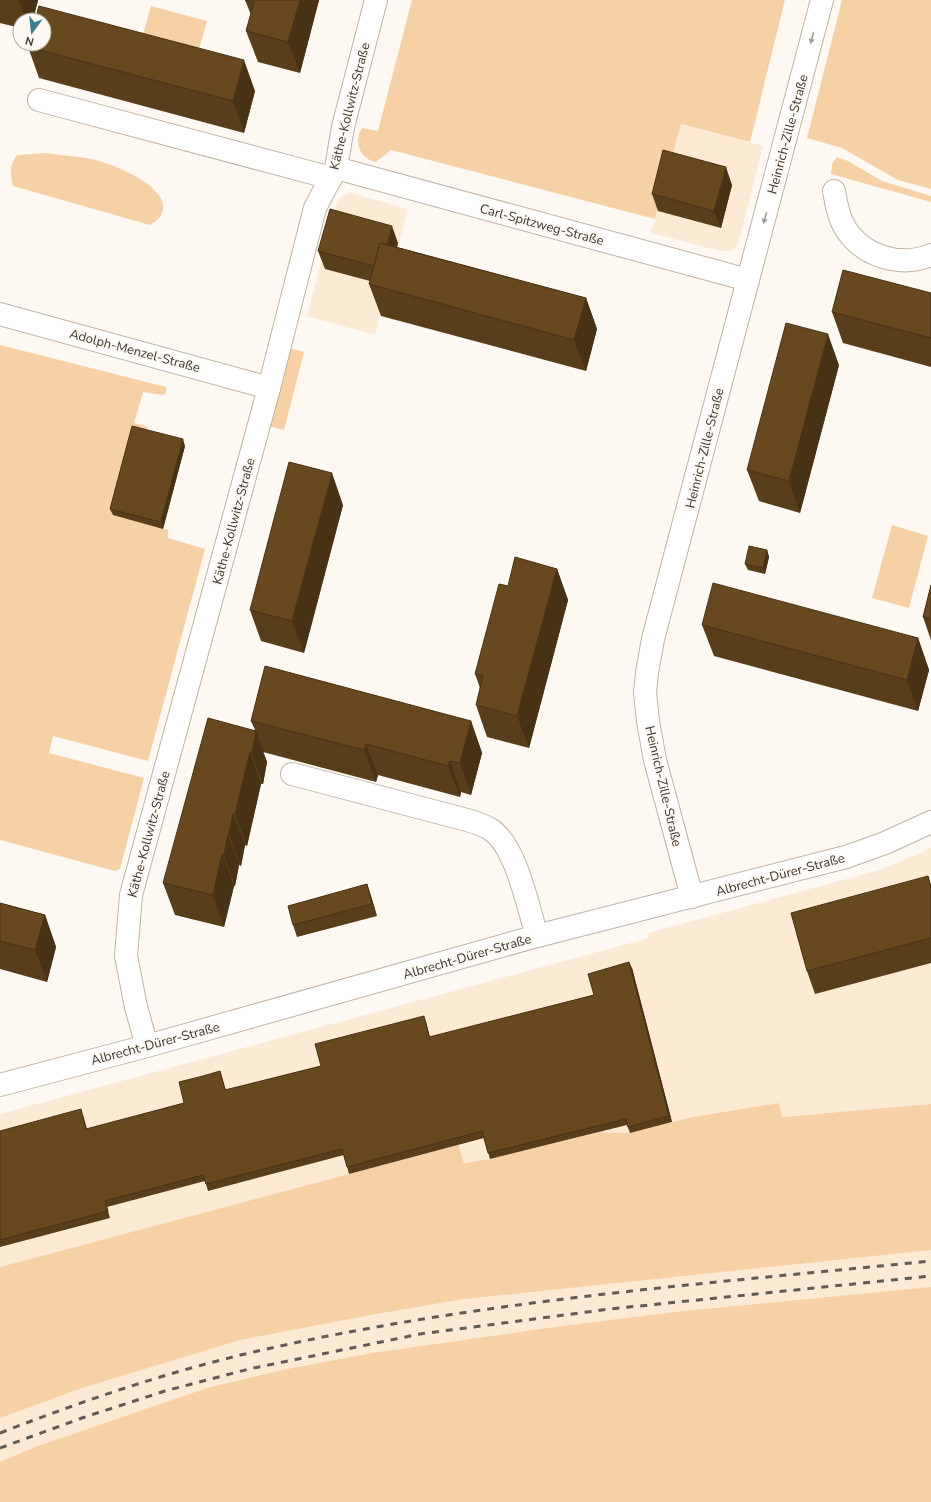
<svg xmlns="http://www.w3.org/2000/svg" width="931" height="1502" font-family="'Nunito Sans',sans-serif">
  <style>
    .built { fill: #fdead5 }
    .green { fill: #f6d1a6 }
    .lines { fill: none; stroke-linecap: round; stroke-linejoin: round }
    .minor-casing { stroke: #c0b3a4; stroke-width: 24 }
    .minor { stroke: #fff; stroke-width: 22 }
    .rail { stroke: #605b55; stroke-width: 3; stroke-dasharray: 7 7; stroke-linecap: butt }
    .wall { fill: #593e1b }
    .shaded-wall { fill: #483216 }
    .building { fill: #67481f; stroke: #483216 }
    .oneway { fill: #9e9c98 }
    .labels { text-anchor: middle; stroke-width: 4; stroke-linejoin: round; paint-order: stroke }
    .street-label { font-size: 13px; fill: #3d3832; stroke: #fdf8f2 }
  </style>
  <rect width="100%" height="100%" fill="#fdf8f2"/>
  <g class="built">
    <path d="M681 124 763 146 738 245 732 251H720L651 233Z"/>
    <path d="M351 193 408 209 375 335 307 316 337 203 343 196Z"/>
    <path d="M931 847V1104L782 1117 779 1103 692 1117 630 1133 601 1132 490 1159 464 1163 457 1145 0 1267V1114L649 938 648 933 876 871 919 854Z"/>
    <path d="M931 1238V1293L0 1471V1408L61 1383 418 1294Z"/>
  </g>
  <g class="green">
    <path d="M412 0H785L750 142 681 124 655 219 391 150 376 162C360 159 353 142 362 128L378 131Z"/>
    <path d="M842 0H931V189L898 180 842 148 807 138Z"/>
    <path d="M151 6 207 21 199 50 143 35Z"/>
    <path d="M47 153C63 156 80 156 96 160 114 165 178 189 160 217 158 220 153 223 150 225L13 186C10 174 9 166 17 155Z"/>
    <path d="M837 157 848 161 882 181 931 196V202L831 174 832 164Z"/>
    <path d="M0 345 166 387V392L163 395 143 392 134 423 148 427 146 435 163 529 168 530V538L205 549 148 761 53 736 49 753 144 778 120 869 115 871 0 840Z"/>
    <path d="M290 348 304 352 284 430 269 426Z"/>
    <path d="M892 525 928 536 909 608 872 598Z"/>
    <path d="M779 1103 782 1117 931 1104V1250L464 1299 376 1314 240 1340 82 1388 0 1418V1267L458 1145 464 1163 490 1159 601 1132 630 1133 692 1117Z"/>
    <path d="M931 1287V1502H0V1462L35 1447 207 1388 282 1370 372 1353 562 1326 674 1312Z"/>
  </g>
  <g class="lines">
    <g class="minor-casing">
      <g id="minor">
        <path d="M39 100 331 178"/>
        <path d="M336 168 748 280"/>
        <path d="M834 191C836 202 838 216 844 226 861 256 900 268 931 255"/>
        <path d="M0 314 269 388"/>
        <path d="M292 774 467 820C474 822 483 825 490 829 516 845 528 907 537 936"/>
        <path d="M692 897 655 760 648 721 645 693 647 673 653 639 822 0"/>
        <path d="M147 1046 136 1007 126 956 131 895 269 388 315 208 336 168 343 127 376 0"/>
        <path d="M0 1085 147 1046 537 936 846 857 885 843 931 822"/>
      </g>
    </g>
    <use href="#minor" class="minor"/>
    <g class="rail">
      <path d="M0 1433C80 1402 161 1374 245 1354 470 1301 702 1284 931 1261"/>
      <path d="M0 1448 82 1418 165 1391 249 1369 420 1334 610 1309 931 1276"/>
    </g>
  </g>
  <g class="wall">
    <path d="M0 0H38L33 20H20V28L0 23Z"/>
    <path d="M245 0H319L300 73 258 62 246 31 251 15Z"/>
    <path d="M28 47 255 91 244 133 39 78Z"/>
    <path d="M732 185 721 228 658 211 652 194Z"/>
    <path d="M398 243 397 247 586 298 597 329 586 371 381 316 369 284 370 281 325 269 318 251Z"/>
    <path d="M931 293V367L843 343 832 312Z"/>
    <path d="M839 365 800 513 759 501 747 470Z"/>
    <path d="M185 446 163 529 113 515 110 509Z"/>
    <path d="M343 505 304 653 261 641 250 610Z"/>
    <path d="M767 550 769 557 765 574 748 570 745 564Z"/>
    <path d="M557 569 568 600 529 748 487 737 476 705 480 688 475 674 508 586Z"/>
    <path d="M931 585V640L923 617Z"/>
    <path d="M702 625 918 638 929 670 918 711 714 656Z"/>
    <path d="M251 721H471L482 753 471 795 461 792 460 797 378 775 376 782 263 752 267 762 263 784H261L247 846 245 845 241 866 239 865 235 886H234L224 927 175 915 163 883 255 730Z"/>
    <path d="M928 876 931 885V963L815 994 807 971Z"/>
    <path d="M367 884 371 896 377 916 297 937 293 925Z"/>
    <path d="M0 903 45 915 56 947 47 982 0 969Z"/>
    <path d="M632 968 672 1122 630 1133 627 1125 490 1159 484 1138 349 1174 344 1155 208 1191 205 1181 107 1207 110 1218 0 1247V1131L83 1115 87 1129 184 1103 220 1071 226 1090 321 1066 426 1022 430 1037 594 995Z"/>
  </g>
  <g class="shaded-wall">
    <path d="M19 0H38L33 20H26Z"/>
    <path d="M300 0H319L300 73 288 42Z"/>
    <path d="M244 60 255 91 244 133 233 101Z"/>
    <path d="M726 167 732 185 721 228 714 211Z"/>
    <path d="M392 226 398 243 387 286 381 268Z"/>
    <path d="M586 298 597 329 586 371 574 340Z"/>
    <path d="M828 334 839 365 800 513 789 481Z"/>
    <path d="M183 439 185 446 163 529 161 522Z"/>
    <path d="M332 473 343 505 304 653 292 621Z"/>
    <path d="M767 550 769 557 765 574 763 568Z"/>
    <path d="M557 569 568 600 529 748 517 716Z"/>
    <path d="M918 638 929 670 918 711 907 680Z"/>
    <path d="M471 721 482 753 471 795 460 763Z"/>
    <path d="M256 731 267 762 263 784 252 753Z"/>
    <path d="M366 744 378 775 376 782 364 750Z"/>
    <path d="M250 752 261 784 247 846 235 814Z"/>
    <path d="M450 761 461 792 460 797 448 766Z"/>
    <path d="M233 814 245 845 241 866 229 834Z"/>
    <path d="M228 834 239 865 235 886 224 855Z"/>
    <path d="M222 854 234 886 224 927 213 895Z"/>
    <path d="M367 884 371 896 377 916 372 904Z"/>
    <path d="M45 915 56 947 47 982 35 950Z"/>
    <path d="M629 962 632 968 672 1122 669 1116Z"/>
    <path d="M424 1016 426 1022 431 1043 429 1037Z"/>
  </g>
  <g class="building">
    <path d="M245 0H300L288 42 246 31 254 2Z"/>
    <path d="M39 6 244 60 233 101 28 47 29 44H44V20H35Z"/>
    <path d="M663 150 726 167 714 211 652 194Z"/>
    <path d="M330 209 392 226 387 244 380 243 374 266 318 251Z"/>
    <path d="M380 243 586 298 574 340 369 284Z"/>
    <path d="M843 270 931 293V338L832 312Z"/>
    <path d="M786 323 828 334 789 481 747 470Z"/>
    <path d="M132 426 183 439 161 522 110 509Z"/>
    <path d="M289 462 332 473 292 621 250 610Z"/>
    <path d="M749 546 767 550 763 568 745 564Z"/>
    <path d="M515 557 557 569 517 716 476 705 483 676 475 674 499 584 508 586Z"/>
    <path d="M713 583 918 638 907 680 702 625Z"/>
    <path d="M931 585V619L923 617Z"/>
    <path d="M265 666 471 721 460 763 450 761 448 766 366 744 364 750 251 721Z"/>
    <path d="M208 718 256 731 252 753 250 752 235 814H233L229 834H228L224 855 222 854 213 895 163 883Z"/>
    <path d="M928 876 931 888V938L807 971 791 913Z"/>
    <path d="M367 884 372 904 293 925 288 906Z"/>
    <path d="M0 903 45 915 35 950 0 941Z"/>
    <path d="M629 962 669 1116 628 1127 626 1119 488 1153 482 1131 347 1167 342 1149 206 1184 203 1175 105 1201 108 1211 0 1240V1131L81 1109 86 1129 184 1103 179 1082 203 1076 220 1071 225 1090 321 1066 315 1044 424 1016 429 1037 594 995 588 974Z"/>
  </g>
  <defs><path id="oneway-solid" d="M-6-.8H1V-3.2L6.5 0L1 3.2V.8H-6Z"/></defs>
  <g class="oneway">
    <use href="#oneway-solid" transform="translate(812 38) rotate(105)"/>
    <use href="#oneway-solid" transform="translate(765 218) rotate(105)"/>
  </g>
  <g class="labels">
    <g class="street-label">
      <text transform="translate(349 106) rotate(-76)" y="5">Käthe-Kollwitz-Straße</text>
      <text transform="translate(787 134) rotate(-75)" y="5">Heinrich-Zille-Straße</text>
      <text transform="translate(542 224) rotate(15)" y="5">Carl-Spitzweg-Straße</text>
      <text transform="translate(135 350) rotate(15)" y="5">Adolph-Menzel-Straße</text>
      <text transform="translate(704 448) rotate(-76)" y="5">Heinrich-Zille-Straße</text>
      <text transform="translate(233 521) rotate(-75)" y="5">Käthe-Kollwitz-Straße</text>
      <text transform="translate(664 786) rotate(77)" y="5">Heinrich-Zille-Straße</text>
      <text transform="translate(148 834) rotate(-75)" y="5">Käthe-Kollwitz-Straße</text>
      <text transform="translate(780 874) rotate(-15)" y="5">Albrecht-Dürer-Straße</text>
      <text transform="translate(467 956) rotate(-16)" y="5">Albrecht-Dürer-Straße</text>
      <text transform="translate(155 1043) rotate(-15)" y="5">Albrecht-Dürer-Straße</text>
    </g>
  </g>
  <g transform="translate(32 32) rotate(195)"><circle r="19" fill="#fdf8f2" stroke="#b0aba5"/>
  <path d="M0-3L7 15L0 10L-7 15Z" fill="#3d7c91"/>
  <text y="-6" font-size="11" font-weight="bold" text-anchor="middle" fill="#3d3832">N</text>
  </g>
</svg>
